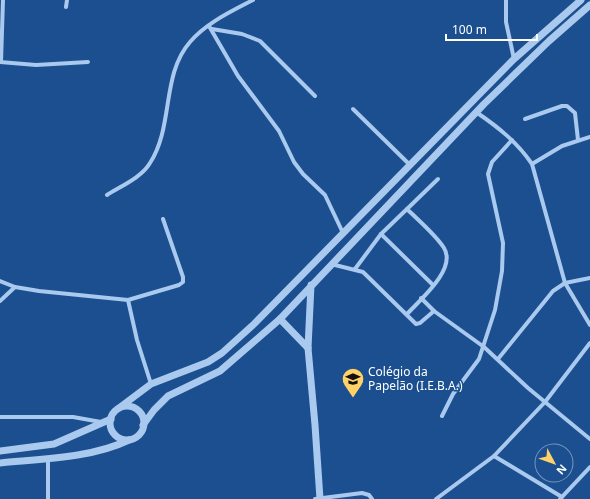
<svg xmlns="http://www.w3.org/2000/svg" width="590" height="499" font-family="'Noto Sans',sans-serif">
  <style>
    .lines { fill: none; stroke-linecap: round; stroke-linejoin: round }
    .minor { stroke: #a9c9ee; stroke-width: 4 }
    .tertiary { stroke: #a9c9ee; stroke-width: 7 }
    .labels { text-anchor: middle; stroke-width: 3; stroke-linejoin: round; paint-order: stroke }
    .poi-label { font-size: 12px; fill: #fff; stroke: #1b4f8f; text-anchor: start }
  </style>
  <rect width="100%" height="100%" fill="#1b4f8f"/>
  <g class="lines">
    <g class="minor">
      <path d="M506 0V22L514 59"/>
      <path d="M66 7 67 0"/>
      <path d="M209 26 238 76 279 131 294 162 303 174 325 195 343 233"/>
      <path d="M212 29 242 34 260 41 315 96"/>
      <path d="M0 62 36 65 88 62"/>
      <path d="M1 62 3 0"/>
      <path d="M353 109 410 165"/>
      <path d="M476 112C498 127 517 142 532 164L565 283 590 325"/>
      <path d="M525 119 562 106H567L575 113 578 140"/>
      <path d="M532 164 562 146 590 137"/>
      <path d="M107 195C121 186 141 178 150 163 174 126 161 75 190 42 206 23 232 11 253 0"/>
      <path d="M407 209 438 179"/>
      <path d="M381 234 433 285"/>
      <path d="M331 264 363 272 416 324 420 323 434 311 484 347 528 388 590 439"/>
      <path d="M355 269 381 234 407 209C418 220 436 235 444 248 457 269 420 300 407 314"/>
      <path d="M0 281 15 287 39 291 128 300 179 285 183 282V277L163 219"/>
      <path d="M421 298 434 311"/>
      <path d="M128 300 137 340 151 384"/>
      <path d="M0 301 15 287"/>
      <path d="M498 359 553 291 565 283 590 278"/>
      <path d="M442 416 453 394 479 359 495 310 502 271 503 243 488 174 492 162 512 140"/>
      <path d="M0 417H73L101 422"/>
      <path d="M494 456 562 497"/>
      <path d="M48 458V499"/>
      <path d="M315 499 362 493 369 495 372 499"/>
      <path d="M436 499 494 456 545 402 590 343"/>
      <path d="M560 499 590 467"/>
    </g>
    <g class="tertiary">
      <path d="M311 285 308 348 315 425 320 499"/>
      <path d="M280 319 308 348"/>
      <circle cx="127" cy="423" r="17"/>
      <path d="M119 408 151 384 208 362 222 353 254 324 514 59 581 0"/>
      <path d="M143 425 154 410 168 396 220 371 280 319 484 104 549 41 590 5"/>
      <path d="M0 451 54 444 111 419"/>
      <path d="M0 463C41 459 92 458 129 440"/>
    </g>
  </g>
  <defs>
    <g id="school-pin" transform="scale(1.15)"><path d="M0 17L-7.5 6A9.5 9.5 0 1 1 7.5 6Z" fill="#ffd166" stroke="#1b4f8f"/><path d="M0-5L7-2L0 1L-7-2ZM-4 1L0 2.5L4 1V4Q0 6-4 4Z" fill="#111"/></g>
  </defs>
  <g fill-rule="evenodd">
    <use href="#school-pin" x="353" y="379"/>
  </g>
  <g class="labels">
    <g class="poi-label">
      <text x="368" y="376">Colégio da<tspan x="368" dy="14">Papelão (I.E.B.A.)</tspan></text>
    </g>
  </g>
  <g transform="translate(554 463) rotate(131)"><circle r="19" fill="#1b4f8f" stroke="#7695bc"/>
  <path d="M0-3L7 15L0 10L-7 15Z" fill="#ffd166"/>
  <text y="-6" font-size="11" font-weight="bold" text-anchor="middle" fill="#ffffff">N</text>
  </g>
  <path d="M446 34v6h91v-6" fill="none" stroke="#ffffff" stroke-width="2"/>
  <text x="452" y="34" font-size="12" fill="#ffffff" stroke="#1b4f8f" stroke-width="3" paint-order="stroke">100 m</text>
</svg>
